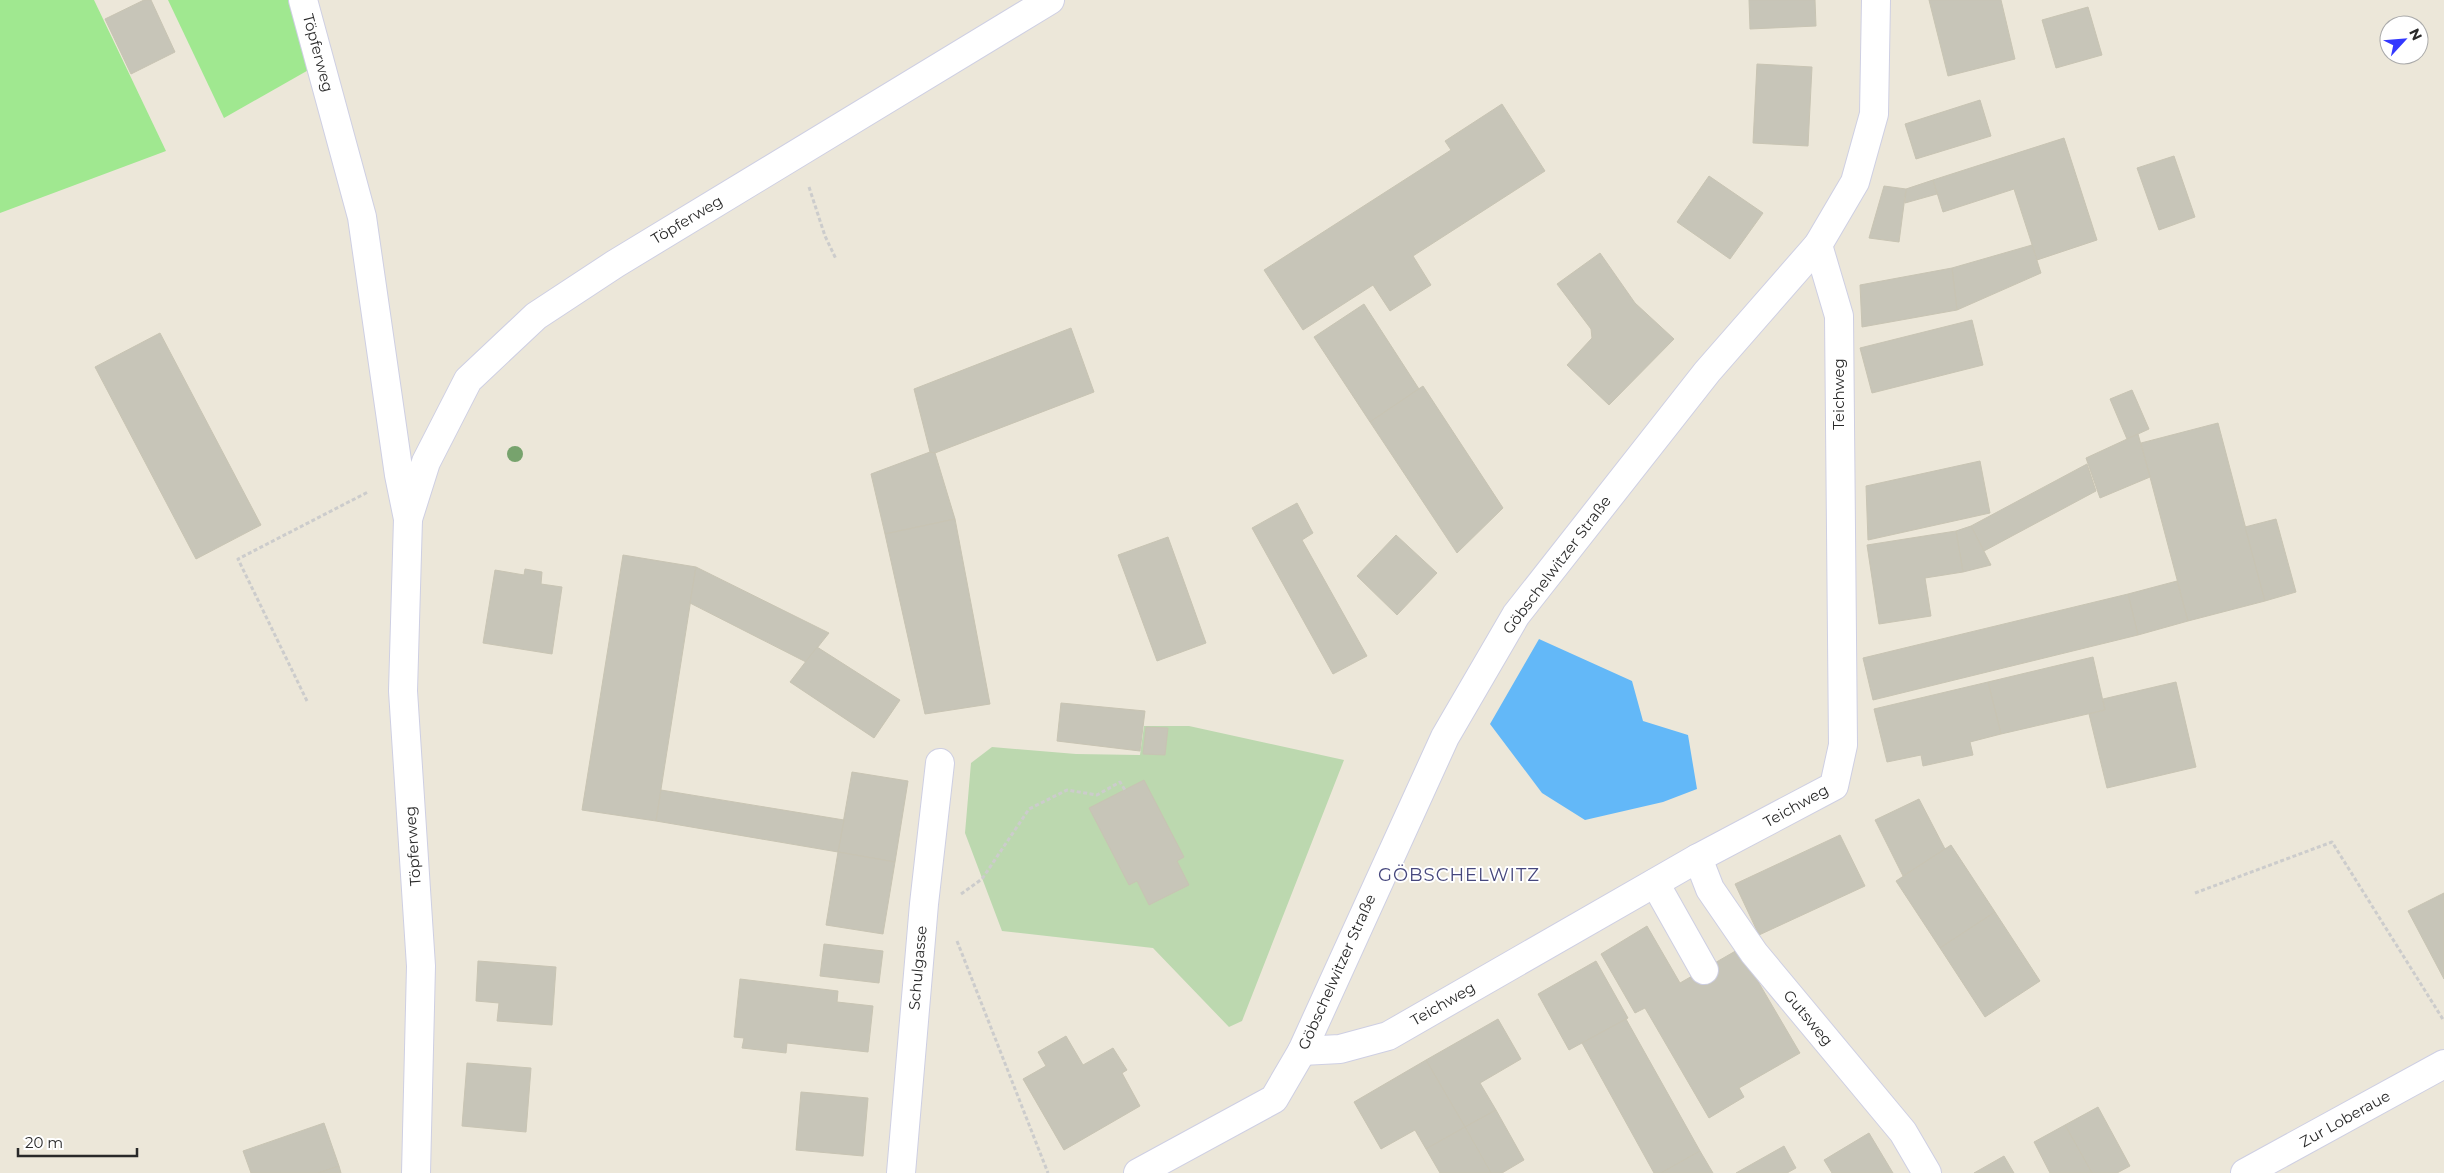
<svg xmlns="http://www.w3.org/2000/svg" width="2444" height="1173" font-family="Montserrat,sans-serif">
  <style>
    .green { fill: #a0e890 }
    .cemetery { fill: #bcd8af }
    .water { fill: #63b8f8 }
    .building { fill: #c7c5b8; stroke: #c8c4b3 }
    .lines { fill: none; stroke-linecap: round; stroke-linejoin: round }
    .minor-casing { stroke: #cecfe3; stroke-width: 30 }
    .path { stroke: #ccc; stroke-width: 3; stroke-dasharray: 4 2.5; stroke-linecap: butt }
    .minor { stroke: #fff; stroke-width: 28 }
    .tree { fill: #77a36d }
    .labels { text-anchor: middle; stroke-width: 4; stroke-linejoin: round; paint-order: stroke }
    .street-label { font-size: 15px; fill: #292929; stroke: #fff }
    .quarter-label { font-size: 18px; letter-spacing: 1px; fill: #46477d; stroke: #fff }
  </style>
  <rect width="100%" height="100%" fill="#ece7d9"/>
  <g class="green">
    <path d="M0 0H94L166 151 0 213Z"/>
    <path d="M168 0H292L312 68 224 118Z"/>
  </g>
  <path class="cemetery" d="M1144 726H1189L1344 760 1242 1021 1229 1027 1153 948 1002 931 965 833 971 763 992 747 1076 754 1140 755Z"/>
  <path class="water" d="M1539 639 1632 681 1643 721 1688 735 1697 789 1663 802 1585 820 1542 793 1490 724Z"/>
  <g class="building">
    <path d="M144 0H151L175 52 131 74 105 19Z"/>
    <path d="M1749 0H1815L1816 26 1750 29Z"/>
    <path d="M1929 0H2001L2015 59 1948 76Z"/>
    <path d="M2088 7 2102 55 2056 68 2042 20Z"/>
    <path d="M1757 64 1812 67 1808 146 1753 143Z"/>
    <path d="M1980 100 1991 136 1916 159 1905 124Z"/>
    <path d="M1502 104 1545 171 1413 256 1431 285 1390 311 1373 285 1303 330 1264 270 1451 150 1445 141Z"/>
    <path d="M2064 138 2097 240 2037 260 2014 189 1943 212 1933 180Z"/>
    <path d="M2174 156 2195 217 2159 230 2137 168Z"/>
    <path d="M1709 176 1763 213 1730 259 1677 222Z"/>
    <path d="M1933 180 1937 194 1905 203 1906 189Z"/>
    <path d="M1884 186 1906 189 1899 242 1869 238Z"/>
    <path d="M2032 245 2041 273 1957 310 1952 268Z"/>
    <path d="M1600 253 1635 303 1674 339 1609 405 1567 365 1592 338 1591 329 1557 284Z"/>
    <path d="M1952 268 1957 310 1862 327 1860 285Z"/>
    <path d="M1364 304 1419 389 1370 422 1314 337Z"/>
    <path d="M1972 320 1983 365 1872 393 1860 348Z"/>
    <path d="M1071 328 1094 392 935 453 930 452 914 389Z"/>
    <path d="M160 333 261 525 196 559 95 367Z"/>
    <path d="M1423 386 1503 508 1457 553 1370 422Z"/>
    <path d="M2132 390 2149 429 2127 439 2110 399Z"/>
    <path d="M2218 423 2265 601 2188 621 2141 443Z"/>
    <path d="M2138 434 2150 477 2100 498 2086 458Z"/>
    <path d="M930 452 935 453 955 519 885 534 871 474Z"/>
    <path d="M1980 461 1990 513 1868 540 1866 486Z"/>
    <path d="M2087 464 2096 491 1984 551 1971 526Z"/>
    <path d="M1297 503 1313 533 1302 540 1367 656 1333 674 1252 528Z"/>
    <path d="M955 519 990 704 925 714 885 534Z"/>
    <path d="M2276 519 2296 592 2265 601 2245 527Z"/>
    <path d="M1971 526 1991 565 1963 572 1956 531Z"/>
    <path d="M1956 531 1963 572 1925 578 1931 616 1879 624 1867 545Z"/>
    <path d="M1396 535 1437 573 1397 615 1357 576Z"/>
    <path d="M1168 537 1206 643 1157 661 1118 555Z"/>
    <path d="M623 555 696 567 656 821 582 810Z"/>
    <path d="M696 567 829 633 806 662 690 603Z"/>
    <path d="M525 569 542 572 541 584 562 587 552 654 483 643 495 570 524 575Z"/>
    <path d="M2177 581 2188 621 2138 635 2128 594Z"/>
    <path d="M2128 594 2138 635 1873 700 1863 658Z"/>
    <path d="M817 647 900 700 874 738 790 682Z"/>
    <path d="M2093 657 2105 710 2001 734 1988 682Z"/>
    <path d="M1988 682 2001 734 1970 742 1973 755 1923 766 1921 755 1887 762 1874 709Z"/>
    <path d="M2176 682 2196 767 2107 788 2089 714 2105 710 2103 699Z"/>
    <path d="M1061 703 1145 711 1140 751 1057 741Z"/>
    <path d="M1146 727 1168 728 1165 755 1143 754Z"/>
    <path d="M852 772 908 781 895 862 838 852Z"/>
    <path d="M1144 780 1184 857 1177 861 1189 885 1149 905 1137 881 1129 885 1089 808Z"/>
    <path d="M661 790 844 820 838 852 656 821Z"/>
    <path d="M1919 799 1945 849 1903 876 1875 820Z"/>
    <path d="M1840 835 1865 886 1759 935 1735 884Z"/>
    <path d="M1951 845 1995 912 1940 948 1896 881Z"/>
    <path d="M838 852 895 862 883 934 826 925Z"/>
    <path d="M2444 893V979L2408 911Z"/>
    <path d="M1995 912 2040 981 1985 1017 1940 948Z"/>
    <path d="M1647 926 1680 983 1739 949 1800 1053 1739 1088 1744 1097 1709 1118 1645 1008 1635 1013 1601 954Z"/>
    <path d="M824 944 883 951 879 983 820 976Z"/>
    <path d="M478 961 556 967 552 1025 497 1021 499 1003 476 1001Z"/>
    <path d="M1596 961 1628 1018 1569 1050 1538 994Z"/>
    <path d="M740 979 838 991 837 1002 873 1006 868 1052 787 1043 786 1053 742 1048 744 1038 734 1037Z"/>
    <path d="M1498 1019 1521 1059 1480 1083 1496 1110 1465 1127 1426 1060Z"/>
    <path d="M1626 1019 1700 1151 1661 1173H1654L1582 1043Z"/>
    <path d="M1066 1036 1083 1065 1113 1048 1127 1070 1122 1073 1140 1106 1064 1150 1023 1079 1046 1066 1038 1052Z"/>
    <path d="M1426 1060 1465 1127 1426 1149 1415 1130 1381 1149 1354 1102Z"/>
    <path d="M467 1063 531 1068 526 1132 462 1126Z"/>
    <path d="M801 1092 868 1098 863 1156 796 1150Z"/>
    <path d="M2098 1107 2130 1166 2117 1173H2092L2065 1125Z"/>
    <path d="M1496 1110 1524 1160 1502 1173H1491L1465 1127Z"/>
    <path d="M324 1123 339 1166 318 1173H251L243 1151Z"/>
    <path d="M2065 1125 2092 1173H2050L2034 1142Z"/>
    <path d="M1465 1127 1491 1173H1440L1426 1149Z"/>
    <path d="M1869 1133 1893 1173H1832L1824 1160Z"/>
    <path d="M1784 1146 1796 1168 1787 1173H1736Z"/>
    <path d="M1700 1151 1713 1173H1661Z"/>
    <path d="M2004 1156 2014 1173H1974Z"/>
    <path d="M339 1166 341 1173H318Z"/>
  </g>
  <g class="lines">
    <g class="minor-casing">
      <g id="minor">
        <path d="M303 0 362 217 399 475 408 519 426 462 468 380 536 316 615 264 1050 0"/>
        <path d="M408 519 403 691 421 966 416 1173"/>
        <path d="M1698 858 1710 889 1754 953 1903 1132 1927 1173"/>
        <path d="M1655 883 1704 970"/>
        <path d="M1302 1051 1340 1049 1388 1036 1698 858 1834 786 1843 745 1839 316 1818 245"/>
        <path d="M901 1173 924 904 940 763"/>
        <path d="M1138 1173 1274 1099 1302 1051 1445 737 1516 615 1707 372 1818 245 1855 182 1874 114 1876 0"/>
        <path d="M2245 1173 2444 1064"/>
      </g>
    </g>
    <g class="path">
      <path d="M809 187 825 236 836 259"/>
      <path d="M307 701 238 559 368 492"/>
      <path d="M2195 893 2332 842 2444 1021"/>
      <path d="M961 894 982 879 1029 809 1067 790 1097 795 1120 782 1125 790"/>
      <path d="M957 941 1048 1173"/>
    </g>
    <use href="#minor" class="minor"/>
  </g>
  <circle class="tree" cx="515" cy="454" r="8"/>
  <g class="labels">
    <g class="street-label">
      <text transform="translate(318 53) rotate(75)" y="5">Töpferweg</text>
      <text transform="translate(687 220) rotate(-31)" y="5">Töpferweg</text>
      <text transform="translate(1839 394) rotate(-90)" y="5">Teichweg</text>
      <text transform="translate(1557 565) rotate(-53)" y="5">Göbschelwitzer Straße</text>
      <text transform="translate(1796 806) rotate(-29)" y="5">Teichweg</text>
      <text transform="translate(413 846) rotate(-94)" y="5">Töpferweg</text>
      <text transform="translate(918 968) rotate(-85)" y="5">Schulgasse</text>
      <text transform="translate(1337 972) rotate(-66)" y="5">Göbschelwitzer Straße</text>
      <text transform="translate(1443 1004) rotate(-30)" y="5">Teichweg</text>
      <text transform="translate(1808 1018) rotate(50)" y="5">Gutsweg</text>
      <text transform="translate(2345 1119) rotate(-29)" y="5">Zur Loberaue</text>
    </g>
    <g class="quarter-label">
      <text x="1459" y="881">GÖBSCHELWITZ</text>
    </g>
  </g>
  <g transform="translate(2404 40) rotate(64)"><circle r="24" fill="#ffffff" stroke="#a9a9a9"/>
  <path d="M0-4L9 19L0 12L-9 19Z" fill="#3338ff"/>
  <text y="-8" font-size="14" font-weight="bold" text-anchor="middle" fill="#292929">N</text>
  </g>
  <path d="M18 1148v8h119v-8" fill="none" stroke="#292929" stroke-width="2.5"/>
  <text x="25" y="1148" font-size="15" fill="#292929" stroke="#ffffff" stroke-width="4" paint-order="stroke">20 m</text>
</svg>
